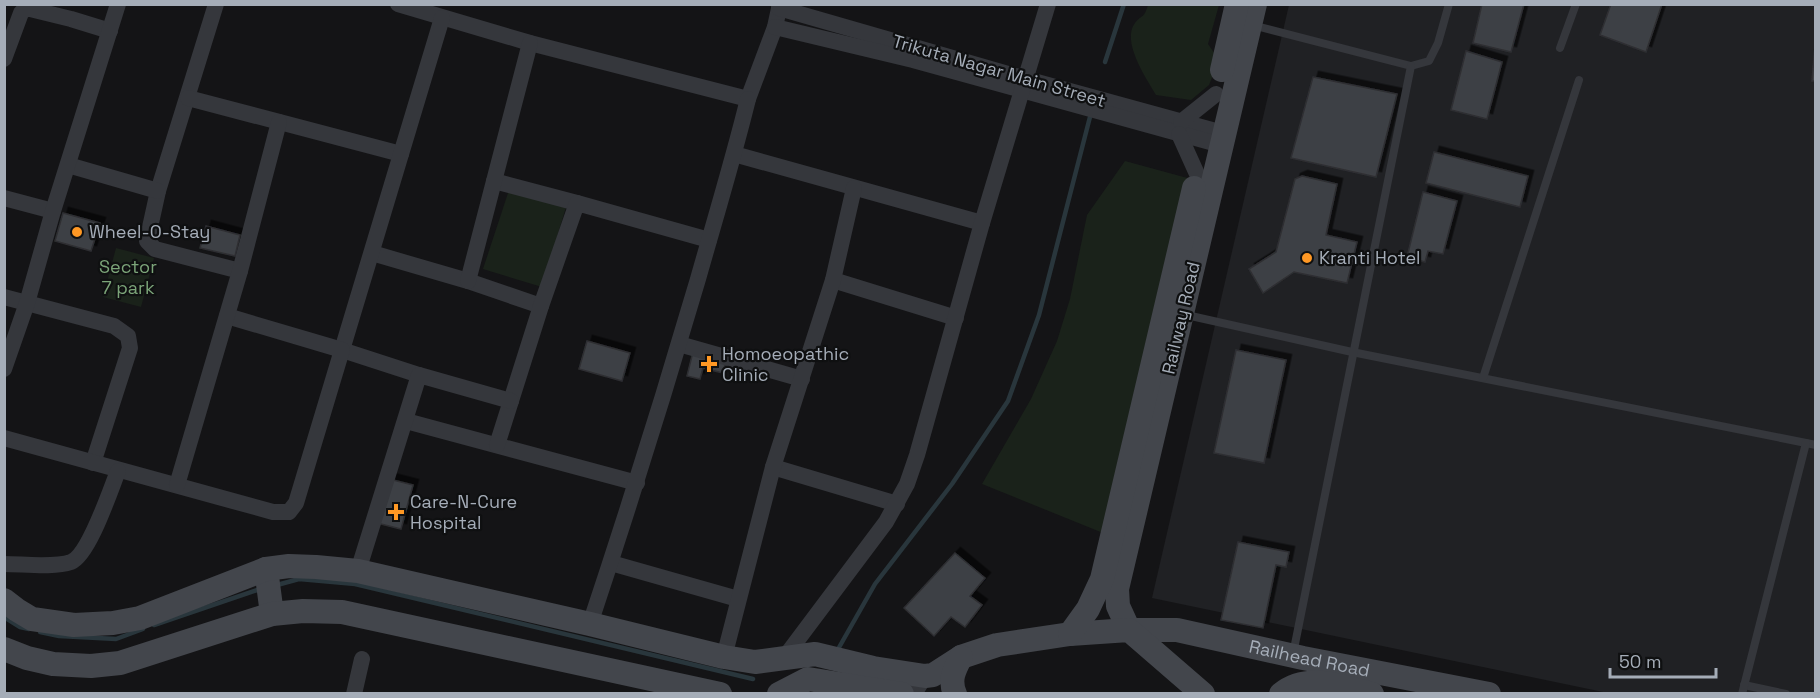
<svg xmlns="http://www.w3.org/2000/svg" width="1820" height="698" font-family="'Space Grotesk',sans-serif">
  <style>
    .built { fill: #202124 }
    .green { fill: #1a221a }
    .lines { fill: none; stroke-linecap: round; stroke-linejoin: round }
    .stream { stroke: #29363c; stroke-width: 4.5 }
    .building { fill: #3e4044; stroke: #2e2f33; stroke-width: 1.5; filter: url(#shadow) }
    .service { stroke: #35373c; stroke-width: 8 }
    .minor { stroke: #35373c; stroke-width: 16 }
    .secondary { stroke: #43464c; stroke-width: 24 }
    .poi-dot { fill: #ff9824; stroke: #0f1011; stroke-width: 2 }
    .labels { text-anchor: middle; stroke-width: 4.5; stroke-linejoin: round; paint-order: stroke }
    .street-label { font-size: 18px; fill: #a5adb8; stroke: #0f1011 }
    .poi-label { font-size: 18px; fill: #a5adb8; stroke: #0f1011; text-anchor: start }
    .park-label { font-size: 18px; fill: #7ca579; stroke: #0f1011 }
  </style>
  <defs>
    <filter id="shadow"><feDropShadow dx="5.5" dy="-5.5" stdDeviation="0" flood-color="#0009"/></filter>
  </defs>
  <rect width="100%" height="100%" fill="#141416"/>
  <path class="built" d="M1289 5H1815V693H1608L1152 598Z"/>
  <g class="green">
    <path d="M1148 5H1219L1208 44 1219 60 1209 85 1191 100 1156 95C1146 78 1121 41 1135 23 1142 14 1144 19 1148 5Z"/>
    <path d="M1125 161 1191 179 1108 535 982 484 1031 399 1057 341 1070 299 1087 215Z"/>
    <path d="M509 190 566 207 542 287 483 269Z"/>
    <path d="M116 248 154 258 141 307 103 297Z"/>
  </g>
  <g class="lines">
    <g class="stream">
      <path d="M1105 62 1124 4"/>
      <path d="M277 585 299 579 355 584 753 679"/>
      <path d="M4 617 20 627 29 629"/>
      <path d="M154 625 263 588"/>
      <path d="M40 632 59 636 116 639 143 629"/>
      <path d="M837 651 875 584 952 484 1008 401 1039 315 1091 113"/>
    </g>
  </g>
  <g class="building">
    <path d="M1482 4H1524L1511 52 1473 43Z"/>
    <path d="M1611 4H1662L1646 52 1600 35Z"/>
    <path d="M1816 34V81H1812Z"/>
    <path d="M1466 51 1502 62 1487 119 1451 110Z"/>
    <path d="M1313 77 1397 94 1376 177 1291 158Z"/>
    <path d="M1434 152 1528 176 1520 207 1426 183Z"/>
    <path d="M1302 176 1337 184 1326 235 1357 242 1347 283 1294 272 1263 293 1249 269 1276 252 1295 179Z"/>
    <path d="M1423 192 1457 201 1443 254 1428 251 1425 262 1407 257Z"/>
    <path d="M63 213 100 223 91 251 55 241Z"/>
    <path d="M206 226 240 235 235 256 200 248Z"/>
    <path d="M587 341 630 353 622 381 579 369Z"/>
    <path d="M1236 350 1286 360 1264 463 1214 453Z"/>
    <path d="M693 352 726 360 723 373 703 368 700 379 687 376Z"/>
    <path d="M389 479 413 485 401 529 377 523Z"/>
    <path d="M1238 542 1289 552 1286 567 1276 565 1263 628 1221 620Z"/>
    <path d="M955 553 985 578 970 596 982 605 965 627 951 617 934 636 904 608Z"/>
  </g>
  <g class="lines">
    <g class="service">
      <path d="M1252 25 1411 66 1429 61 1438 43 1449 4"/>
      <path d="M1560 48 1576 4"/>
      <path d="M1182 314 1352 352 1816 445"/>
      <path d="M1483 378 1579 80"/>
      <path d="M1293 654 1411 66"/>
      <path d="M1744 685 1786 694"/>
      <path d="M1742 694 1806 443"/>
    </g>
    <g class="minor">
      <path d="M216 4 158 191 147 241 155 249 240 271"/>
      <path d="M398 4 530 43 748 99 775 27 780 4"/>
      <path d="M779 8 1026 79 1223 133"/>
      <path d="M775 27 913 60 1221 145"/>
      <path d="M4 59 21 13 26 8 71 19 110 31"/>
      <path d="M188 98 401 154"/>
      <path d="M1181 122 1216 94"/>
      <path d="M1179 134 1197 174"/>
      <path d="M734 154 982 223"/>
      <path d="M68 165 158 191"/>
      <path d="M494 181 577 203"/>
      <path d="M4 198 53 211"/>
      <path d="M372 253 468 281 541 306"/>
      <path d="M833 280 956 318"/>
      <path d="M468 281 530 43"/>
      <path d="M4 297 114 326 128 336 130 348 93 463"/>
      <path d="M679 344 802 379"/>
      <path d="M4 369 27 303 53 211 118 4"/>
      <path d="M419 375 342 350 442 18"/>
      <path d="M406 421 637 483"/>
      <path d="M4 438 273 512H289L296 503 342 350 227 316"/>
      <path d="M497 445 541 306 577 203 709 240"/>
      <path d="M773 467 897 504"/>
      <path d="M177 485 240 271 279 122"/>
      <path d="M611 563 738 599"/>
      <path d="M4 564C23 564 54 568 71 562 89 555 110 491 118 471"/>
      <path d="M358 571 419 375 511 401"/>
      <path d="M590 624C628 510 664 395 698 279 715 219 733 160 748 99"/>
      <path d="M724 657 773 467 833 280 854 188"/>
      <path d="M784 658 886 522 907 484 917 455 982 223 1048 4"/>
      <path d="M354 694 362 659"/>
      <path d="M914 694 925 676"/>
    </g>
    <g class="secondary">
      <path id="s1" d="M1255 4 1117 589 1118 606 1129 630H1177L1303 658 1489 694"/>
      <path d="M1222 70 1237 4"/>
      <path d="M266 569 272 614"/>
      <path d="M4 600 17 610 32 619 74 625 113 623 140 618 266 569 289 566 316 567 358 571 590 624 724 657 755 662 815 654 873 668 925 676 933 675 961 657 997 645 1070 634 1129 630 1203 694"/>
      <path d="M1070 634 1088 609 1102 579 1194 188"/>
      <path d="M4 649 27 658 53 664 91 666 120 663 272 614 303 611 342 612 720 694"/>
      <path d="M779 694 808 679 902 694"/>
      <path d="M955 694C949 680 954 670 961 657"/>
      <path d="M1281 694C1308 672 1342 687 1372 694"/>
    </g>
  </g>
  <g class="poi-dot">
    <circle cx="77" cy="232" r="6"/>
    <circle cx="1307" cy="258" r="6"/>
    <path d="M706 355h6v6h6v6h-6v6h-6v-6h-6v-6h6z"/>
    <path d="M393 503h6v6h6v6h-6v6h-6v-6h-6v-6h6z"/>
  </g>
  <g class="labels">
    <g class="street-label">
      <text transform="translate(999 71) rotate(16)" y="6">Trikuta Nagar Main Street</text>
      <text transform="translate(1181 318) rotate(-77)" y="6">Railway Road</text>
      <text dy="6" stroke="none"><textPath href="#s1" startOffset="828">Railhead Road</textPath></text>
    </g>
    <g class="poi-label">
      <text x="89" y="238">Wheel-O-Stay</text>
      <text x="1319" y="264">Kranti Hotel</text>
      <text x="722" y="360">Homoeopathic<tspan x="722" dy="21">Clinic</tspan></text>
      <text x="410" y="508">Care-N-Cure<tspan x="410" dy="21">Hospital</tspan></text>
    </g>
    <g class="park-label">
      <text x="128" y="273">Sector<tspan x="128" dy="21">7 park</tspan></text>
    </g>
  </g>
  <rect width="1820" height="698" fill="none" stroke="#a5adb8" stroke-width="12"/>
  <path d="M1610 668v9h106v-9" fill="none" stroke="#a5adb8" stroke-width="3"/>
  <text x="1619" y="668" font-size="18" fill="#a5adb8" stroke="#0f1011" stroke-width="4.5" paint-order="stroke">50 m</text>
</svg>
